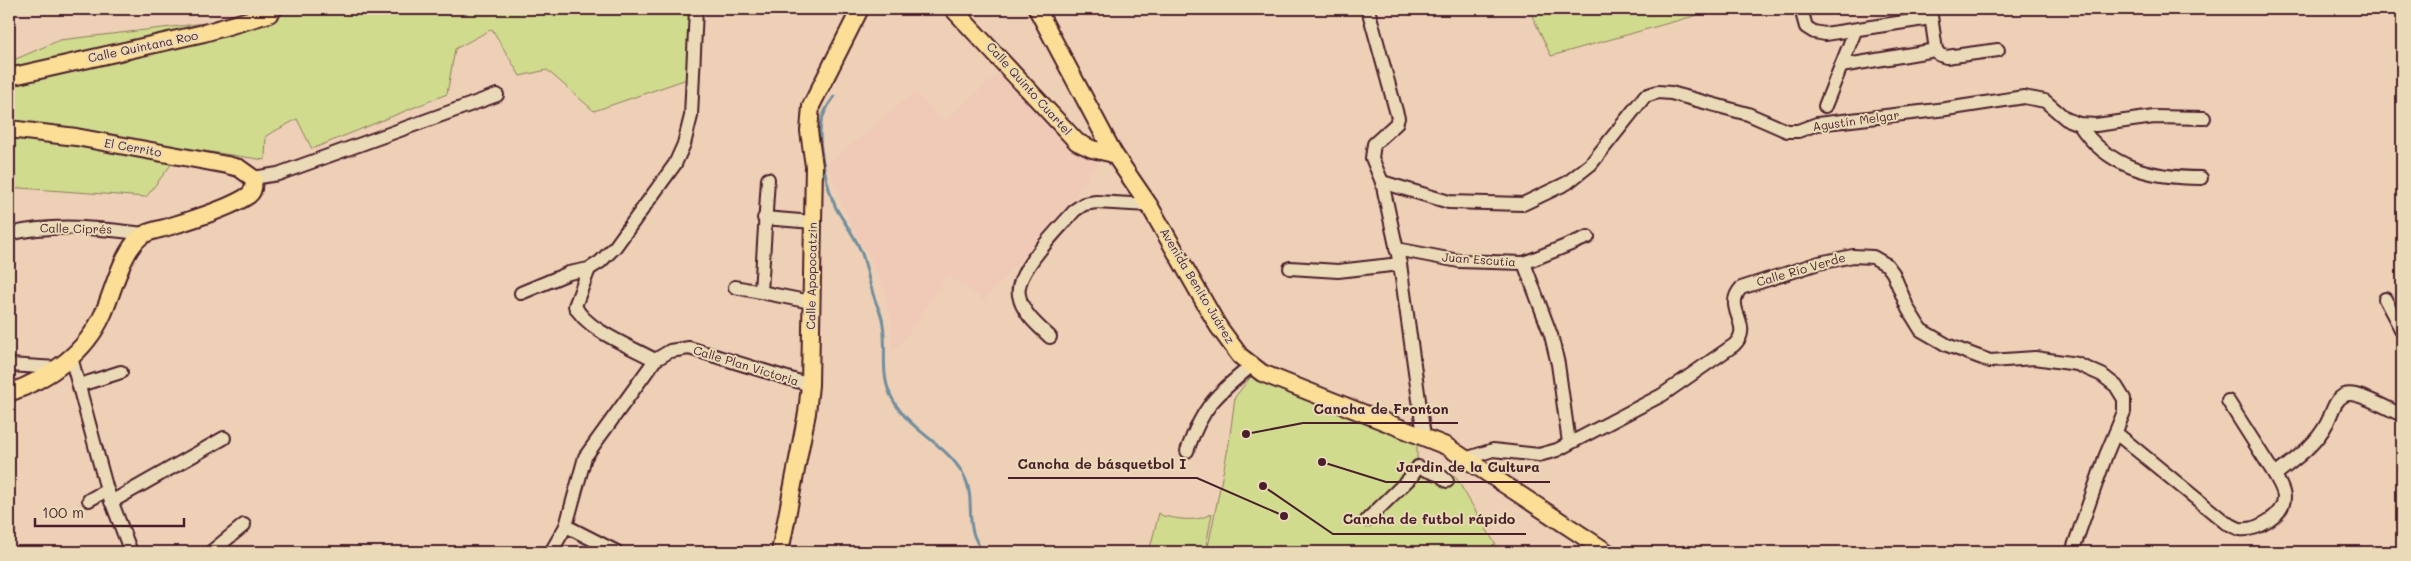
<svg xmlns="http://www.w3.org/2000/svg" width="2411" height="561" font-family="Mali,sans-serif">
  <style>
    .built { fill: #f0c9b7 }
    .green { fill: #d0db8e; stroke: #8d7d5c }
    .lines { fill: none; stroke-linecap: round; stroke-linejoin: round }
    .stream { stroke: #718e9e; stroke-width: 3 }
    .minor-casing { stroke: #4a1f2b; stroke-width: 16 }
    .major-casing { stroke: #4a1f2b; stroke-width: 20 }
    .minor { stroke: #ebdab7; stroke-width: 12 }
    .major { stroke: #fcde96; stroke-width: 16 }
    .labels { text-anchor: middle; stroke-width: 4; stroke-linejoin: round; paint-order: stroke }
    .street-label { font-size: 12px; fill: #4a1f2b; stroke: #ebdab7 }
    .leader { fill: none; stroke: #4a1f2b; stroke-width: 2 }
    .callout-dot { fill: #4a1f2b; stroke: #ebdab7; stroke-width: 2 }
    .callout-label { font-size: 14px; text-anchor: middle; font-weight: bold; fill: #4a1f2b; stroke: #ebdab7; stroke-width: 4; stroke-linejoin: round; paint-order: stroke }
  </style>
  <rect width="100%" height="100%" fill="#eed0b7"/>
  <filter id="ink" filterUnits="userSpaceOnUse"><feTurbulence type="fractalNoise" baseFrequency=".02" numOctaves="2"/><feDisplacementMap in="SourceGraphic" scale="10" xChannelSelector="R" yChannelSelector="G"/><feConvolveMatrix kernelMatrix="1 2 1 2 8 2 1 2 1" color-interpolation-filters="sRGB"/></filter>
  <g filter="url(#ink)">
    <path class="built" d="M1000 72 1077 151 1100 165 1092 169 1082 187 1045 233 984 300 948 275 910 331 891 354 892 323 885 291 870 257 851 226 827 165 915 92 945 121Z"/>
    <g class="green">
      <path d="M325 9H691L687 79 594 111 547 70 520 76 492 29 455 49 447 94 312 149 297 119 266 136 265 160 184 148 146 197 20 188 9 192V62L60 40Z"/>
      <path d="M1529 9H1719L1551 56Z"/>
      <path d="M1253 374 1417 440V457L1422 466 1455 476 1500 552H1207L1229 443 1235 397Z"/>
      <path d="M1159 513 1163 516C1180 519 1197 523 1212 513L1205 552H1149Z"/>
    </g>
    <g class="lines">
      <path class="stream" d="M834 97C828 105 823 113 821 123 817 143 827 189 836 208 843 221 853 233 859 247 866 260 867 276 872 290 874 299 878 307 881 315 889 340 879 369 890 394 906 430 945 442 963 474 978 500 961 527 984 552"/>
      <g class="minor-casing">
        <g id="minor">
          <path d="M1368 9 1398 118 1396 124 1374 144 1372 158 1382 182 1400 264 1424 436"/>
          <path d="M1801 9 1806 27 1814 32 1825 34 1931 18"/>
          <path d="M1930 9 1936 50 1940 55 1946 57 1998 50"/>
          <path d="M1841 66 1936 50"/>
          <path d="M1825 106 1855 31"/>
          <path d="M2079 124C2107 168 2153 178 2201 178"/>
          <path d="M253 178 278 174 497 95"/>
          <path d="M1382 182 1449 202 1523 204 1567 183 1591 164 1645 96 1658 92 1671 93 1748 114 1787 131H1798L1817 124 1946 109 2024 97 2045 101 2066 119 2079 124 2096 125 2154 117 2204 118"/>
          <path d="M764 218 813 222"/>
          <path d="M9 234C53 223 99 228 144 234"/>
          <path d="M1396 249 1459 261 1524 263 1588 237"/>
          <path d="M1524 263 1551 335 1558 364 1569 443"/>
          <path d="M1290 268 1338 271 1400 264"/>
          <path d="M589 269 575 306C586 330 632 347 655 360"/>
          <path d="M735 287 811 302"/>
          <path d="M761 292 768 179"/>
          <path d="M521 293 569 273 589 269 600 262 615 247 675 164 684 144 691 116 696 9"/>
          <path d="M2385 299 2402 331"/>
          <path d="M1050 337C1038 326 1022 313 1019 295 1014 272 1060 228 1075 210L1084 204 1096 202 1149 205"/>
          <path d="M71 357 107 490 131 552"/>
          <path d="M9 365 57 368"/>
          <path d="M80 385 121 372"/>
          <path d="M2228 401 2275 475"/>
          <path d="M2116 433 2226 523C2230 524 2236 528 2240 529 2257 531 2284 516 2284 497 2284 490 2278 481 2275 475 2295 459 2315 446 2327 423 2332 414 2334 399 2345 395 2356 390 2390 410 2402 415"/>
          <path d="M1187 451C1203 406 1215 396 1251 366"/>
          <path d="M1468 458 1493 450 1539 455 1557 450 1662 395 1734 345C1755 325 1722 309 1741 288L1819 263 1853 256 1873 257 1887 265 1893 273 1908 309 1921 330 1947 345 1990 361 2035 358 2077 364 2102 375 2116 386 2124 399V412L2106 455 2072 552"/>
          <path d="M89 500 107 490"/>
          <path d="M111 502 224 438"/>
          <path d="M1367 520 1412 476 1418 467 1440 475 1447 481"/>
          <path d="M566 526 617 552"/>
          <path d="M211 552 244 525"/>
          <path d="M551 552 566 526 585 457 655 360 670 351 689 348 810 385"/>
        </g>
      </g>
      <g class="major-casing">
        <g id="major">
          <path d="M953 9 1077 142 1092 149 1114 154"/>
          <path d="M1037 9 1114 154 1149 205 1218 326 1240 356 1262 373 1446 446 1607 552"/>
          <path d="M9 77 204 33 269 14 274 9"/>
          <path d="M9 129 76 137 227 165 239 168 253 178C254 184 254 191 249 195 232 207 191 220 171 226 163 229 152 230 145 234 123 245 113 293 103 314 86 353 48 379 9 393"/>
          <path d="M780 552 807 413 810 385 814 166 809 131 811 106 860 9"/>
        </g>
      </g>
      <use href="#minor" class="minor"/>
      <use href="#major" class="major"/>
    </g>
  </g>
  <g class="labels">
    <g class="street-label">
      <text transform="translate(143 47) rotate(-12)" y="4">Calle Quintana Roo</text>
      <text transform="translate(1029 89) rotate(48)" y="4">Calle Quinto Cuartel</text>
      <text transform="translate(1856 121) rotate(-8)" y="4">Agustín Melgar</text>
      <text transform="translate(133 148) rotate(10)" y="4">El Cerrito</text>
      <text transform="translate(76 229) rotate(1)" y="4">Calle Ciprés</text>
      <text transform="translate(1479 260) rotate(4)" y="4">Juan Escutia</text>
      <text transform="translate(1801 270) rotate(-16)" y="4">Calle Río Verde</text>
      <text transform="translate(812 276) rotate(-89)" y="4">Calle Apopocatzin</text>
      <text transform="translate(1197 286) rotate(59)" y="4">Avenida Benito Juárez</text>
      <text transform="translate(746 366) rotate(17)" y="4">Calle Plan Victoria</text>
    </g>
  </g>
  <path class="leader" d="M1246 434L1303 423H1458M1284 516L1197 478H1008M1322 462L1386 482H1550M1263 486L1333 534H1526"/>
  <g class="callout-dot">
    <circle cx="1246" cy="434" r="5"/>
    <circle cx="1284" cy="516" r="5"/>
    <circle cx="1322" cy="462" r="5"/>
    <circle cx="1263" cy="486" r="5"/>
  </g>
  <g class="callout-label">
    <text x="1381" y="414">Cancha de Fronton</text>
    <text x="1102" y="469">Cancha de básquetbol I</text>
    <text x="1468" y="472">Jardin de la Cultura</text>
    <text x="1429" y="524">Cancha de futbol rápido</text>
  </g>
  <rect width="2411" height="561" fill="none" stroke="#ebdab7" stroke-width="30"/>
  <rect x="15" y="15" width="2381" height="531" fill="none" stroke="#4a1f2b" stroke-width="2" filter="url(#ink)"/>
  <path d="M35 518v8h149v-8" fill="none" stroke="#4a1f2b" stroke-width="2.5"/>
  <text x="42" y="518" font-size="15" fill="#4a1f2b" stroke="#ebdab7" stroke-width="4" paint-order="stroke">100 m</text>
</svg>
